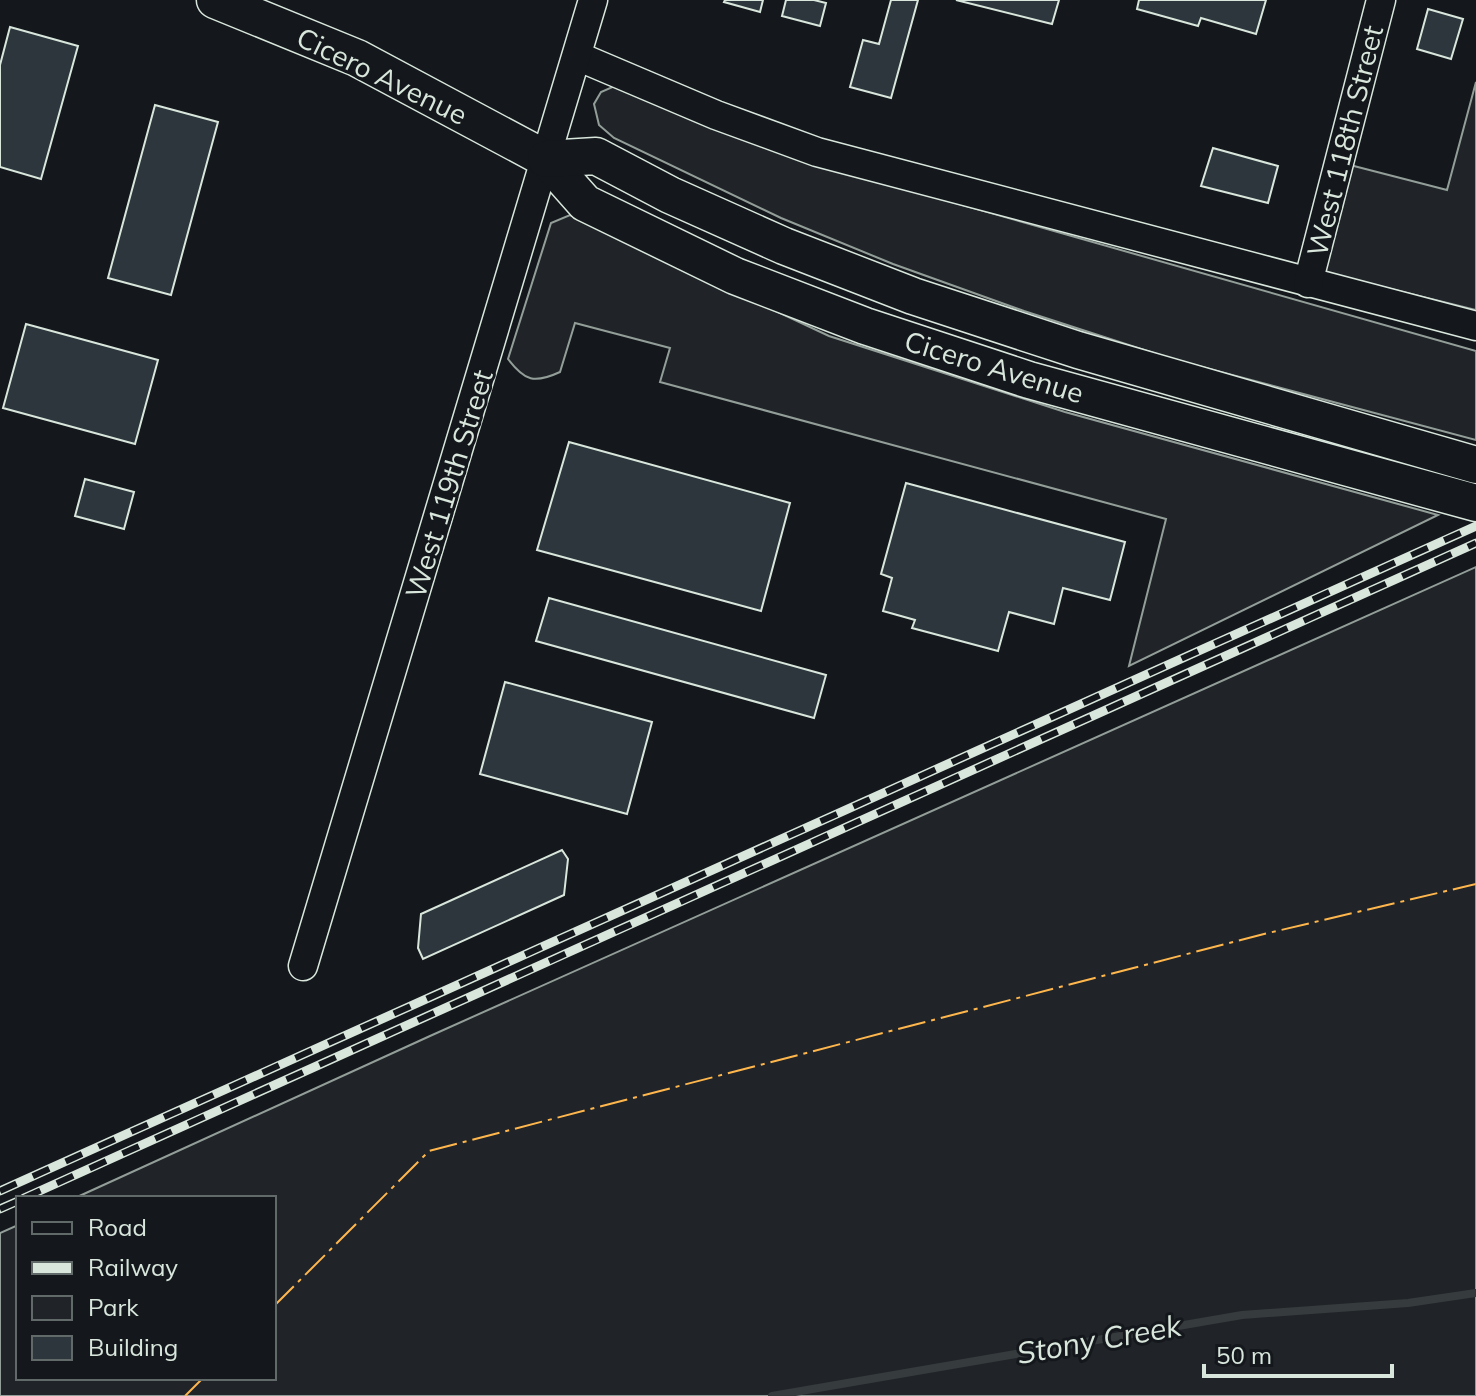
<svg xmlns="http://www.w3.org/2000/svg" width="1476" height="1396" font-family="Mulish,sans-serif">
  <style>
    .green { fill: #202428; stroke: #939e99; stroke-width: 2 }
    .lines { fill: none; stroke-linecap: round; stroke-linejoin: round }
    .stream { stroke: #363b3e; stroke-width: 8 }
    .building { fill: #2c363c; stroke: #d8e6dc; stroke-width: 2 }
    .minor-casing { stroke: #d8e6dc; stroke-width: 31 }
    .major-casing { stroke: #d8e6dc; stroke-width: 39 }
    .minor { stroke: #14181c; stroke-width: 28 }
    .major { stroke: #14181c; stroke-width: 36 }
    .rail-casing { stroke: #d8e6dc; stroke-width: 9 }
    .rail { stroke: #14181c; stroke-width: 6; stroke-dasharray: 18; stroke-linecap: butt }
    .power { stroke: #ffb74d; stroke-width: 2; stroke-dasharray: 28 6 4 6; stroke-linecap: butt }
    .labels { text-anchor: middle; stroke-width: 6; stroke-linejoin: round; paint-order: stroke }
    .street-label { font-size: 28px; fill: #d8e6dc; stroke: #14181c }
    .water-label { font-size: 30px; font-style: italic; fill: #d8e6dc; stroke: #14181c }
  </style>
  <rect width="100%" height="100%" fill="#14181c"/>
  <g class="green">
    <path d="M1476 82V310L1322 272 1350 165 1447 190Z"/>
    <path d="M617 85 878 181 1476 351V440L1172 359 1024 311 893 264 781 218 614 138 599 125 594 104 601 92Z"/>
    <path d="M570 215 829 336 1065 412 1438 515 1129 666 1166 519 660 382 670 348 575 323 560 372C534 384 525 381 508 359L551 223Z"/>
    <path d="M1476 567V1396H0V1233L18 1225V1378H274V1198H75L430 1036Z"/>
  </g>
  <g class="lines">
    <path class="stream" d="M772 1396 1242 1315 1408 1303 1476 1293"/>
  </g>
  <g class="building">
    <path d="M725 0H763L760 12 724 2Z"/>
    <path d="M786 0H814L826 3 820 26 782 16Z"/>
    <path d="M891 0H918L891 98 850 87 863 40 879 44Z"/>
    <path d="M956 0H1059L1052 24Z"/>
    <path d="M1139 0H1266L1256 34 1201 18 1198 26 1137 9Z"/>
    <path d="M1428 9 1463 19 1451 59 1417 49Z"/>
    <path d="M10 27 78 46 41 179 0 167V65Z"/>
    <path d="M155 105 218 122 171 295 108 278Z"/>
    <path d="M1213 148 1278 166 1268 203 1201 186Z"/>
    <path d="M26 324 158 360 135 444 3 408Z"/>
    <path d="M569 442 790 503 761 611 537 550Z"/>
    <path d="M85 479 134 492 124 529 75 516Z"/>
    <path d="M906 483 1125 542 1110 600 1063 588 1054 624 1009 612 998 651 912 628 915 620 883 611 892 578 881 574Z"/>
    <path d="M549 598 826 675 814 718 536 641Z"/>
    <path d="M505 682 652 722 627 814 480 774Z"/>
    <path d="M562 850 568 859 564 895 423 959 418 948 421 914Z"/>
  </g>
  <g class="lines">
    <g class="minor-casing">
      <g id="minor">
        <path d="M577 56 716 115 817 152 1476 326"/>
        <path d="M1308 283 1381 0"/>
        <path d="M303 966 593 0"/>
      </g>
    </g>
    <g class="major-casing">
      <g id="major">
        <path d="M215 0 357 58 546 159 585 203 735 276 865 326 1029 380 1476 503"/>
        <path d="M546 159 596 156 670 195 784 246 913 296 1078 350 1476 465"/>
      </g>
    </g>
    <use href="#minor" class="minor"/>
    <use href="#major" class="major"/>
    <g class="rail-casing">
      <g id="rail">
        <path d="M0 1191 1476 526"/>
        <path d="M24 1198 1476 543"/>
        <path d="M0 1209 18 1201"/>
      </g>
    </g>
    <use href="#rail" class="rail"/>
    <g class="power">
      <path d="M274 1306 429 1151 1264 934 1476 884"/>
      <path d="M185 1396 203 1378"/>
    </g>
  </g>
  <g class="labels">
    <g class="street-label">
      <text transform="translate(382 76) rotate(26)" y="10">Cicero Avenue</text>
      <text transform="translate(1345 141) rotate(-76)" y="10">West 118th Street</text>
      <text transform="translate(994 367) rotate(17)" y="10">Cicero Avenue</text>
      <text transform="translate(449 484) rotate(-73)" y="10">West 119th Street</text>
    </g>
    <g class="water-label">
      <text transform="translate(1099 1340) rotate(-10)" y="10">Stony Creek</text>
    </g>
  </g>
  <rect x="16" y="1196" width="260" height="184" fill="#14181c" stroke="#626a69" stroke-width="2"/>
  <rect x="32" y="1222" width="40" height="12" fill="#14181c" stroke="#626a69" stroke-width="2"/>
  <text x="88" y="1236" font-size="24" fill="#d8e6dc">Road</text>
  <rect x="32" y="1262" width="40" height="12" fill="#d8e6dc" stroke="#626a69" stroke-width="2"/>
  <text x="88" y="1276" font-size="24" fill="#d8e6dc">Railway</text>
  <rect x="32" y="1296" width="40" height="24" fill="#202428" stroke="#626a69" stroke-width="2"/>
  <text x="88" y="1316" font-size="24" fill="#d8e6dc">Park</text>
  <rect x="32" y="1336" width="40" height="24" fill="#2c363c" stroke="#626a69" stroke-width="2"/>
  <text x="88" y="1356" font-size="24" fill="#d8e6dc">Building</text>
  <path d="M1204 1364v12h188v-12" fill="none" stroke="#d8e6dc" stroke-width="4"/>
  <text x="1216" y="1364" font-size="24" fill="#d8e6dc" stroke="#14181c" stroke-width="6" paint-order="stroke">50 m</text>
</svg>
